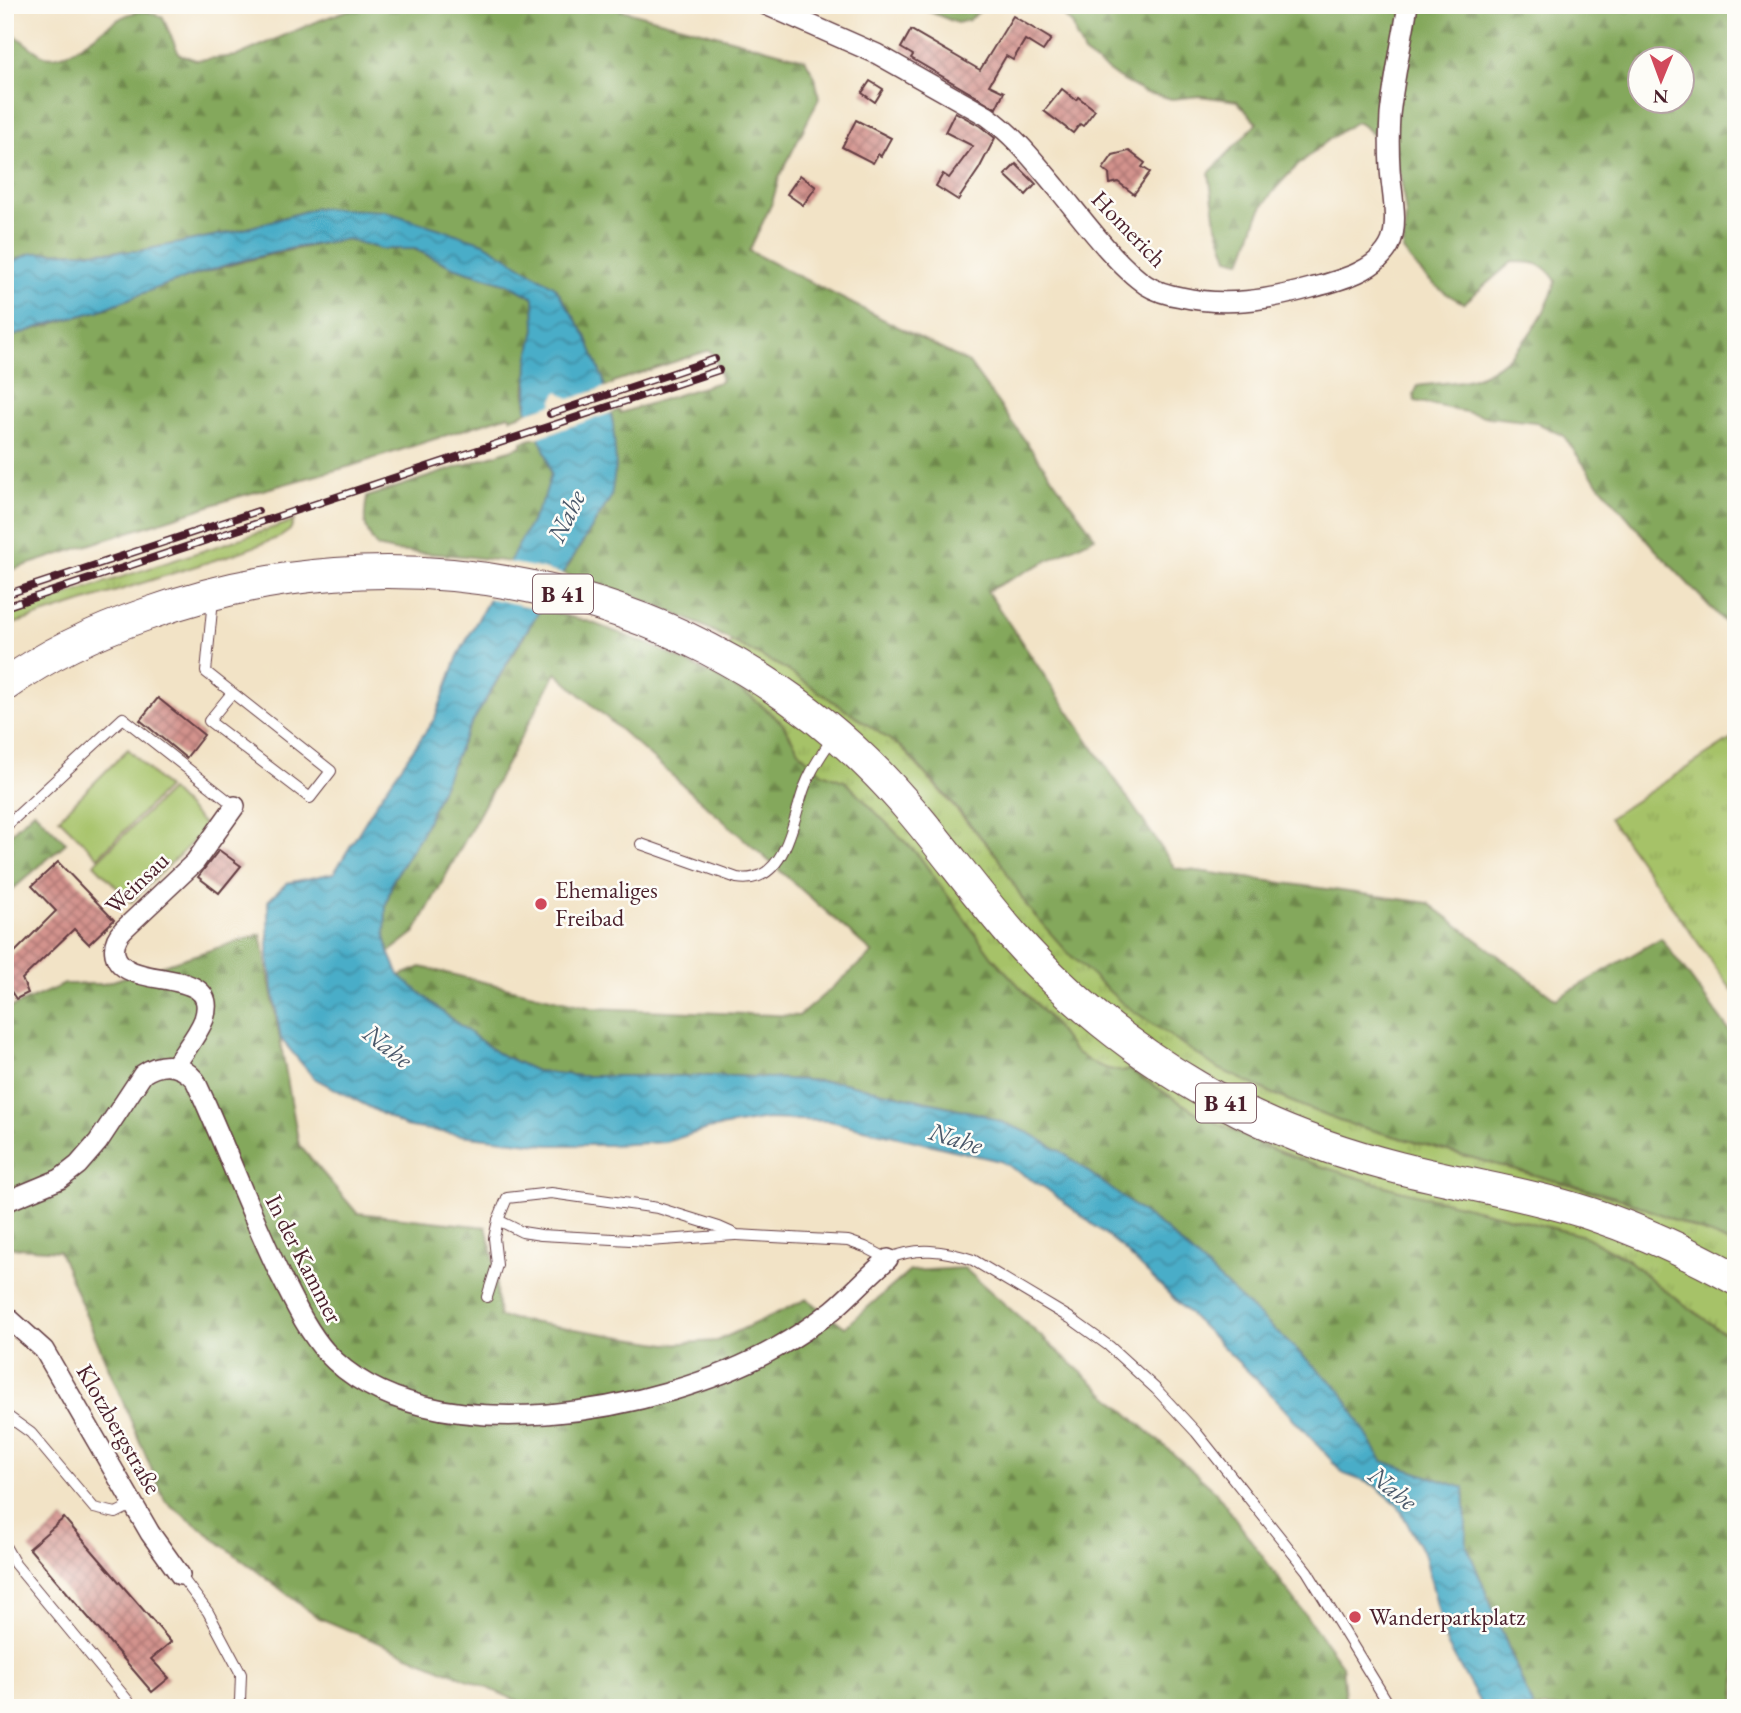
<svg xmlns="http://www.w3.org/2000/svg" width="1741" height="1713" font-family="'EB Garamond',serif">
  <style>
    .grass { fill: url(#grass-tufts); stroke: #78704a; stroke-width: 2 }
    .forest { fill: url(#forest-firs); stroke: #676444; stroke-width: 2; fill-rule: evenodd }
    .pitch { fill: #a6c268; stroke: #78704a; stroke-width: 2 }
    .water { fill: url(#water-waves); stroke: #4a667a; stroke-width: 2 }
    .pier { fill: #f2e3c6 }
    .building { fill: url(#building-cross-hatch) }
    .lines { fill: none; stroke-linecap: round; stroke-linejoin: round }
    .service-casing { stroke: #633c42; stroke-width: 12 }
    .minor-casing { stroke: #633c42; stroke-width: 22 }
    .primary-casing { stroke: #633c42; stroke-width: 34 }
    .service { stroke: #fff; stroke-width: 10 }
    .minor { stroke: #fff; stroke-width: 19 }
    .primary { stroke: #fff; stroke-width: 32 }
    .rail-casing { stroke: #4a1f2b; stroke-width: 8 }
    .rail { stroke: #fdfcf7; stroke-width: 5; stroke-dasharray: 16; stroke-linecap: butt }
    .poi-dot { fill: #d1495b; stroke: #fdfcf7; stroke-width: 2.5 }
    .labels { text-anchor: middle; stroke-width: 5; stroke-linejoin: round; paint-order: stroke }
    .shield { fill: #fdfcf7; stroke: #806168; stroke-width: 2 }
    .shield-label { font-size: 23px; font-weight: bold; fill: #4a1f2b }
    .street-label { font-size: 24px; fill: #4a1f2b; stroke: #fdfcf7 }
    .poi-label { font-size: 24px; fill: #4a1f2b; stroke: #fdfcf7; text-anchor: start }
    .water-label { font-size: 26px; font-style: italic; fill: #4a586a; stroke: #fdfcf7 }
  </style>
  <defs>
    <pattern id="grass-tufts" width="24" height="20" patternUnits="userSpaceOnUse" patternTransform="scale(1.75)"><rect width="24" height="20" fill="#a6c268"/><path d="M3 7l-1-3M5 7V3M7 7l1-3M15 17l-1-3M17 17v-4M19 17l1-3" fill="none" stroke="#90a65a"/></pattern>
    <pattern id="forest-firs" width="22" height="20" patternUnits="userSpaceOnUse" patternTransform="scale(1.75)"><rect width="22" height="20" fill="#84a85c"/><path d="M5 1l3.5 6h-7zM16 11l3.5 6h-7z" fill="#6e884c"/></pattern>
    <pattern id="water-waves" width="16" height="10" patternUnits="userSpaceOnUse" patternTransform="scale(1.75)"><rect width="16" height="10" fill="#49adc8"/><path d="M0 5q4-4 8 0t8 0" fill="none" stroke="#3f8ca3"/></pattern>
    <pattern id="building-cross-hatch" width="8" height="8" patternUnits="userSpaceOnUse" patternTransform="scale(1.75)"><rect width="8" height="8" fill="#d3938d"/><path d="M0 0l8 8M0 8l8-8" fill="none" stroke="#ad7773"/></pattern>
  </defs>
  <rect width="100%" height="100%" fill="#fdfcf7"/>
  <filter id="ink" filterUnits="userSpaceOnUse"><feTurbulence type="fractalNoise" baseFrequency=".0143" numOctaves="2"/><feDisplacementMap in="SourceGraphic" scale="14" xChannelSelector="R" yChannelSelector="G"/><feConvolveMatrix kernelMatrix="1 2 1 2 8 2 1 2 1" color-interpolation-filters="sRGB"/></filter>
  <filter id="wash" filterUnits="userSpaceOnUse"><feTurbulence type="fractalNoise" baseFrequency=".00686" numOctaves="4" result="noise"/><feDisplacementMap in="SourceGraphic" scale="28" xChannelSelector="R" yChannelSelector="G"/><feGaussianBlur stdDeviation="1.57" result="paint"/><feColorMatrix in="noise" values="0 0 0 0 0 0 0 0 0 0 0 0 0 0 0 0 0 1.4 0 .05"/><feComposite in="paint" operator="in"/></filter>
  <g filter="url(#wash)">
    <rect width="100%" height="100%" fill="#f2e3c6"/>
    <g class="grass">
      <path d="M294 521 290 530 280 537 240 552 10 625 5 629V615Z"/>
      <path d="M731 641 784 668 902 748 997 856 1028 908 1217 1068 1285 1099 1339 1121 1625 1200 1721 1239 1736 1247V1342L1659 1286 1627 1259 1584 1236 1395 1189 1307 1162 1266 1147 1197 1113 1130 1070 1123 1072 1108 1069 1090 1062 1073 1050 1048 1017 992 957 919 856 846 782 822 773 801 754 782 723 752 698 713 675Z"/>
      <path d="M1736 736V996L1609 818Z"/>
    </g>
    <g class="forest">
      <path d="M362 5H604L805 59 815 77 819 98 779 178 772 203 749 251 969 363 1095 537 987 591 1175 868 1428 903 1556 999 1661 938 1736 1040V1247L1721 1239 1625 1200 1339 1121 1285 1099 1217 1068 1122 1003 1069 954 1028 908 997 856 942 791 902 748 784 668 701 625 636 597 563 574 611 497 613 424 611 413 619 410 620 413 722 381 715 359 710 350 613 382V384L605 387 586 336 555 287 316 208 238 231 138 251 32 253 5 265V27C15 34 35 53 45 56 78 64 115 5 148 12 153 13 158 16 163 18L179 54 196 60 237 56 318 21Z"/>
      <path d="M913 5H987L969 20 957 23Z"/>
      <path d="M1052 5H1731L1736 19V634L1653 547 1591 475 1563 435 1535 422 1489 417 1415 401 1414 394 1418 386C1434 383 1457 383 1471 379 1513 366 1545 320 1556 281 1544 262 1533 262 1512 262L1464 303C1438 292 1420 273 1403 251L1406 215 1400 172 1377 140 1364 126 1356 122C1325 140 1282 175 1263 206 1253 221 1251 244 1241 261L1228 258 1216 223 1209 173 1257 123 1237 101 1200 96 1172 99 1144 92 1118 78 1084 53 1076 37 1073 25ZM1640 60H1682V102H1640Z"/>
      <path d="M347 239 381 249H414L453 267 508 284 534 298C534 308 536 318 535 327 534 355 520 384 528 412L511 418 509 415 351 466 237 497 5 572V339C36 328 66 320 97 311 119 304 140 293 162 286 223 265 284 250 347 239Z"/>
      <path d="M539 437C544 448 551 460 551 473 550 500 523 539 510 562L464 556 394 551 377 547C363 528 363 520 367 497L522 446V442Z"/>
      <path d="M540 609 590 622 653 646 713 675 752 698 782 723 801 754 822 773 846 782 919 856 992 957 1048 1017 1073 1050 1090 1062 1108 1069 1123 1072 1129 1070 1197 1113 1266 1147 1307 1162 1395 1189 1584 1236 1627 1259 1659 1286 1736 1342V1708H1533L1467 1546 1464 1488 1382 1461 1340 1391 1166 1230 1062 1152 1029 1133 981 1114 839 1082 736 1076H580L536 1071 497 1053 450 1018 399 976 421 967 592 1008 799 1016 873 953 556 673 415 932 389 952 385 936 386 905 393 880 422 833 466 733Z"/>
      <path d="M34 811 66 843 5 896V839Z"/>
      <path d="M261 934 299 1145 357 1213 486 1227 493 1254 499 1317 667 1344 717 1341 807 1299 845 1327 910 1271 964 1268 1215 1491 1342 1665 1346 1708H535L317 1617 165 1501 59 1251 5 1247V1010L65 984H103Z"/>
    </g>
    <g class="pitch">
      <path d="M128 749 167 788 98 857 59 818Z"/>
      <path d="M170 790 207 828 131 902 94 864Z"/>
    </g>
    <path class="water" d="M316 208 384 211 484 243 555 287 586 336 603 379 613 424 616 464 611 497 517 646 466 733 422 833 393 880 386 905 385 936 389 952 399 975 450 1018 497 1053 536 1071 580 1076H736L839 1082 981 1114 1029 1133 1062 1152 1166 1230 1341 1391 1382 1461 1464 1488 1467 1546 1533 1708H1483L1446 1642 1425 1556 1397 1504 1374 1485 1344 1474 1267 1390 1119 1245 1047 1189 1000 1161 830 1121 767 1119 708 1129 665 1142 611 1145H548L460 1135 405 1126 314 1078 281 1039 268 958V901L287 883 334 873 379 799 435 718 458 656 544 498 551 474 547 456 527 409 528 361 535 329 534 298 508 284 453 267 415 249H381L347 239 293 248 232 263 159 287 98 311 48 324 5 339V265L32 253 139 251 238 231Z"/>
    <g class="pier">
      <path d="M609 386 614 412 536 438 525 413 553 404 552 401 558 391 570 399Z"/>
      <path d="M507 562 534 567 566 575 544 610 487 598Z"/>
    </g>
    <g id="blocks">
      <g class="building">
        <path d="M1013 16 1051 39 1043 51 1025 40 1013 60 1006 56 989 85 1004 92 996 108 911 58 913 55 901 48 911 30 980 70Z"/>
        <path d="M870 81 883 89 875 102 862 93Z"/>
        <path d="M1062 89 1076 100 1078 97 1095 110 1083 126 1080 124 1073 133 1044 111Z"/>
        <path d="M955 112 980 126 995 138 979 169 958 200 936 186 943 174 949 178 973 146 945 132Z"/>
        <path d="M856 120 891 138 881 156 878 154 873 163 842 147Z"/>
        <path d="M1129 151 1145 163 1142 167 1150 172 1134 194 1118 182 1110 184 1109 174 1103 169 1113 155Z"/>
        <path d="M1016 164 1036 184 1026 195 1005 175Z"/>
        <path d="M800 175 816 187 803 205 787 194Z"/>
        <path d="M158 698 204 735 186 758 140 720Z"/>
        <path d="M219 850 241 866 219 893 198 877Z"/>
        <path d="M58 862 114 920 89 944 74 929 22 979 28 993 16 999 5 982V962L56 911 32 886Z"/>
        <path d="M64 1518 171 1642 151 1659 169 1678 152 1692 29 1548Z"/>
      </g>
    </g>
  </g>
  <g filter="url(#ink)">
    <use href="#blocks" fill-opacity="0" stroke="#633c42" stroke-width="2"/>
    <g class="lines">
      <g class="service-casing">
        <g id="service">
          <path d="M213 599 206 672 331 771 310 798 209 721 232 693"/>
          <path d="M5 827 123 718 235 806"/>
          <path d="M641 844 737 878C787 886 792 819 805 786 812 768 822 753 833 738"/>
          <path d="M498 1220 522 1232 541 1235 649 1241 735 1235"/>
          <path d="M487 1297 497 1265 494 1238 498 1220 507 1198 551 1193 658 1208 719 1227 737 1235 848 1241 865 1247 888 1259C917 1246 944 1250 973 1260L1070 1318 1109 1346 1156 1389 1196 1432 1307 1571 1391 1708"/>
          <path d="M6 1415 31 1433 94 1508 116 1513 134 1504"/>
          <path d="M5 1546 15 1564 134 1708"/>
          <path d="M180 1575 208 1612 241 1674 240 1701 236 1708"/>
        </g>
      </g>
      <g class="minor-casing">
        <g id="minor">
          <path d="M766 5 877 54 987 116C1015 136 1035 162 1057 188 1081 217 1116 265 1146 285 1157 292 1169 295 1181 297 1226 307 1267 300 1311 288 1338 281 1379 271 1391 242 1399 220 1391 190 1390 168 1389 151 1389 132 1390 115 1394 78 1402 41 1408 5"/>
          <path d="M175 1066C184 1051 198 1035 204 1019 222 963 124 993 115 954 113 944 117 936 124 929L195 862 235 806"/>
          <path d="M5 1202 60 1179 78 1165 98 1142 143 1074C162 1061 180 1063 195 1080 225 1144 249 1211 280 1275 294 1302 306 1329 326 1352 424 1459 664 1412 776 1348 796 1337 815 1324 833 1310 852 1294 869 1275 888 1259"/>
          <path d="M5 1315 44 1350 150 1533 180 1575"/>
        </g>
      </g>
      <g class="primary-casing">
        <path id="primary" d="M5 685C48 654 97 631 147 614 391 525 678 579 866 762 921 815 963 879 1013 936 1066 996 1128 1047 1197 1087 1259 1124 1328 1150 1399 1168 1463 1184 1529 1194 1591 1214 1642 1231 1689 1253 1736 1279"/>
      </g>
      <use href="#service" class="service"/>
      <use href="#minor" class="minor"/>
      <use href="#primary" class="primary"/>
      <g class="rail-casing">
        <g id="rail">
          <path d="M550 414 715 359"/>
          <path d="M5 595 258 511"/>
          <path d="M5 607 719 370"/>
        </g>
      </g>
      <use href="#rail" class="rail"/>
    </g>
  </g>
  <g class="poi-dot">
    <circle cx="541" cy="904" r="7"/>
    <circle cx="1355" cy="1617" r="7"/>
  </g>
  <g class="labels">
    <g class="shield">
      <rect x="533" y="574.5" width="60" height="39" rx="5"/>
      <rect x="1196" y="1083.5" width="60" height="39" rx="5"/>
    </g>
    <g class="shield-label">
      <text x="563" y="602">B 41</text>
      <text x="1226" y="1111">B 41</text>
    </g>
    <g class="street-label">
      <text transform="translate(1129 229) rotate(46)" y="8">Homerich</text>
      <text transform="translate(137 883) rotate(-44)" y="8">Weinsau</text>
      <text transform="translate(304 1259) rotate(63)" y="8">In der Kammer</text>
      <text transform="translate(119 1429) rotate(60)" y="8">Klotzbergstraße</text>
    </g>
    <g class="poi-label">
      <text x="555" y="898">Ehemaliges<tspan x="555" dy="28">Freibad</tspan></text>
      <text x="1369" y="1625">Wanderparkplatz</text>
    </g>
    <g class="water-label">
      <text transform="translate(566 516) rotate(-64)" y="9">Nahe</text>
      <text transform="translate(388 1046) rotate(38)" y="9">Nahe</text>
      <text transform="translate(956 1138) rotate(17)" y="9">Nahe</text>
      <text transform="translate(1393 1488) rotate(39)" y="9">Nahe</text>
    </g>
  </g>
  <rect width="1741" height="1713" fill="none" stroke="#fdfcf7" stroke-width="28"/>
  <g transform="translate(1661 80) rotate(181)"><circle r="33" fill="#fdfcf7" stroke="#b5a4a5" stroke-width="2"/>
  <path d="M0-5L12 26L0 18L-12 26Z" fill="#d1495b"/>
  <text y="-10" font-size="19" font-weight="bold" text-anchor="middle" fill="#4a1f2b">N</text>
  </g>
</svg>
